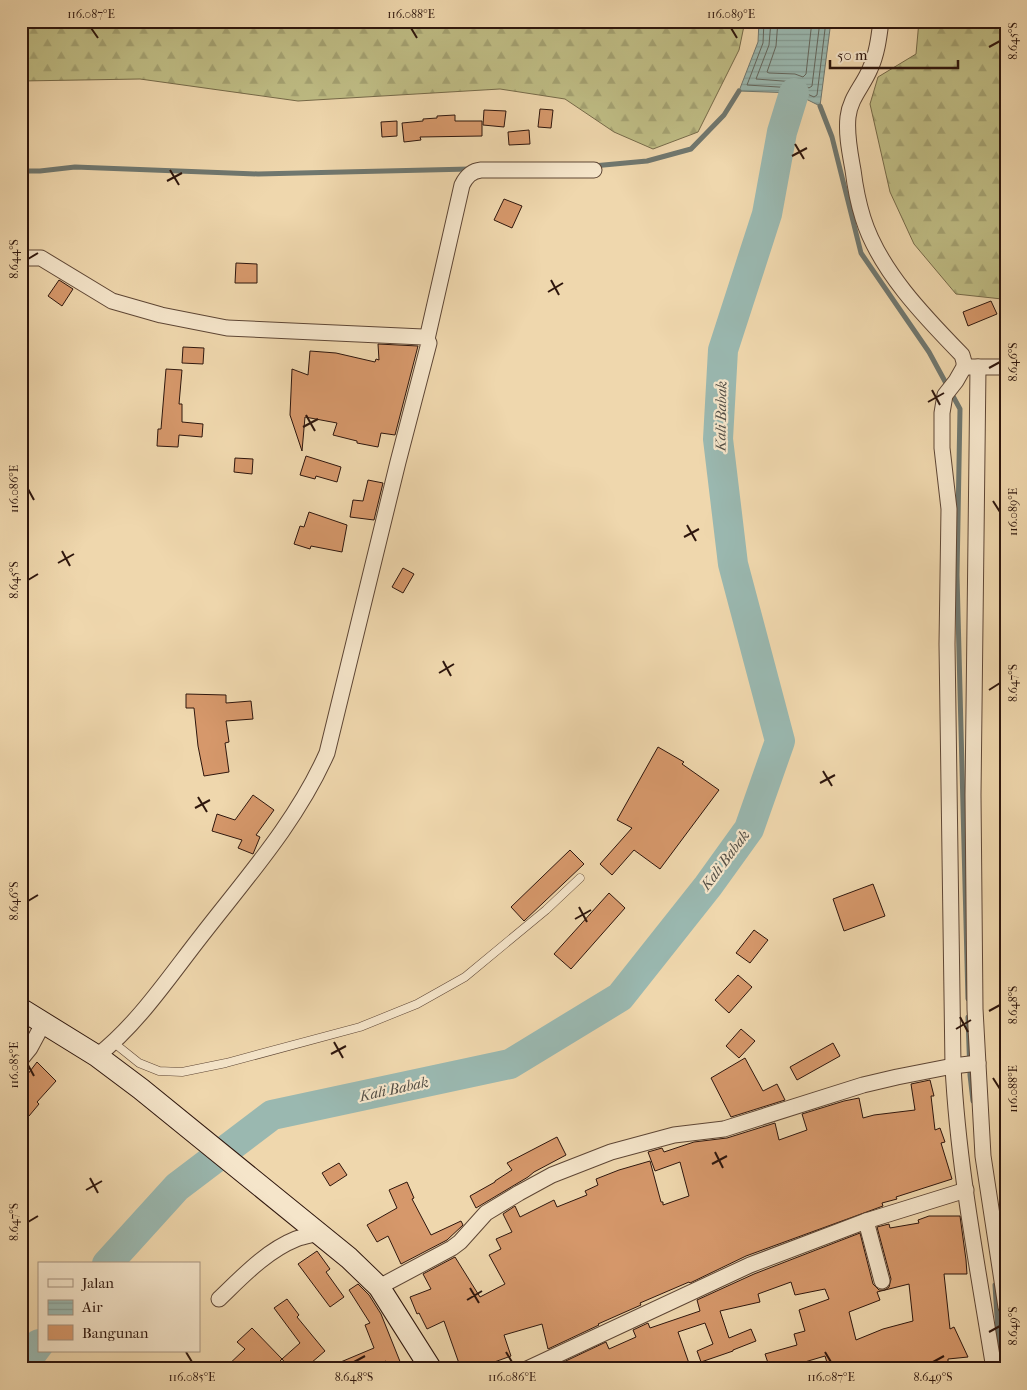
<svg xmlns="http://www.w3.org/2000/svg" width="1027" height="1390" font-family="'IM FELL French Canon',serif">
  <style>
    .forest { fill: url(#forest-firs); stroke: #766a49 }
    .water { fill: url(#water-rules); stroke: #6f776f }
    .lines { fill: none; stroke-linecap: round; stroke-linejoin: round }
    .shore { stroke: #64675e; stroke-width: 1 }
    .stream { stroke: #6f776f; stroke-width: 5 }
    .river { stroke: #9ab8b0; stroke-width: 30 }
    .building { fill: #d6986b; stroke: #2e160d; fill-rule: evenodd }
    .lane-casing { stroke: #5e4635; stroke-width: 9 }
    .street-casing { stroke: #5e4635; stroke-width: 17 }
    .secondary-casing { stroke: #2e160d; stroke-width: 23 }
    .lane { stroke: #f5e5ca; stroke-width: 8 }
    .street { stroke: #f5e5ca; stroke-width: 15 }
    .secondary { stroke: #f5e5ca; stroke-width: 21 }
    .ticks { fill: none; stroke: #2e160d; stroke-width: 2 }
    .labels { text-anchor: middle; stroke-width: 4.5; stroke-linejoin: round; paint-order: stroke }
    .water-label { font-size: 15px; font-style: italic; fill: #544f46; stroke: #f5e5ca }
    .neatline { fill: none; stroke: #2e160d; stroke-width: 2 }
    .ticks-label { font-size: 12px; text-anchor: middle; fill: #2e160d }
  </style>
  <defs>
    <pattern id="forest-firs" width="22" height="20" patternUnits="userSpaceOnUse" patternTransform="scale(1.25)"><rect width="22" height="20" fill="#bfbd85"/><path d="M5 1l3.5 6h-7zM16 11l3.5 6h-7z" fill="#a4a272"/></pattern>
    <pattern id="water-rules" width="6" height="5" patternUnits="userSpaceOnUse" patternTransform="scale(1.25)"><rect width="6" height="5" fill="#9ab8b0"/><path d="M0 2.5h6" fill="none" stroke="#859d96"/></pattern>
  </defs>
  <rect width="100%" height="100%" fill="#efd7ad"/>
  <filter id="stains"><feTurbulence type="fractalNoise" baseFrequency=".004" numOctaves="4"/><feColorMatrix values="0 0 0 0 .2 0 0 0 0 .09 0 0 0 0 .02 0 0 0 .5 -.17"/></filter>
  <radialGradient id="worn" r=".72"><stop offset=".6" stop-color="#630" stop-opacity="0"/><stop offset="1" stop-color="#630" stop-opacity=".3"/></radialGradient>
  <g class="forest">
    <path d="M21 21H745L739 50 698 132 653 149 614 132 565 99 500 89 298 101 140 79 21 81Z"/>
    <path d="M919 21H1006V306L1002 299 956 294 914 244 890 192 870 104 878 77 916 54Z"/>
  </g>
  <path class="water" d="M759 21H831L820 106 794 93 739 91 758 42Z"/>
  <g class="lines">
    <g class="shore">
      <path d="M764 21 763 43 747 85 794 88 814 97 817 95 826 21"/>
      <path d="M771 21 769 45 756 79 796 82 809 88 812 86 820 21"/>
      <path d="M778 21 776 46 767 72 769 73 795 74 803 77 806 74 812 21"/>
    </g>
    <g class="stream">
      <path d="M820 106 832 137 861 253 929 352 960 409 957 575 968 999"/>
      <path d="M593 166 647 161 691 149 724 115 739 91"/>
      <path d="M21 171H40L75 167 258 174 470 169"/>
      <path d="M968 1017 970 1075 973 1101"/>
      <path d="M995 1285 1000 1364"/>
    </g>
    <g class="river">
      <path d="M107 1264 177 1187 272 1115 510 1064 620 997 708 886 749 829 780 741 733 564 718 439 723 350 767 214 782 132 794 93"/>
      <path d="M21 1368 39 1344"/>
    </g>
  </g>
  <g class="building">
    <path d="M540 109 553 110 551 128 538 127Z"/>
    <path d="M484 110 506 111 504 127 483 125Z"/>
    <path d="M455 115V121H482V136L420 137 421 140 404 142 402 123 423 121V119L437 118V116Z"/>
    <path d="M397 121V136L382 137 381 122Z"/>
    <path d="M529 130 530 144 509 145 508 132Z"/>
    <path d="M504 199 522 206 512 228 494 220Z"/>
    <path d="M236 263 257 264V283H235Z"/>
    <path d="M59 280 73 289 62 306 48 296Z"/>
    <path d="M991 301 997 314 968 326 963 312Z"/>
    <path d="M378 344 418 346 395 435 381 433 378 447 357 443V441L333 435 337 423 305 417 302 451 290 415 292 369 308 375 310 351 336 353 375 362 376 359 379 360Z"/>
    <path d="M183 347 204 348 203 364 182 363Z"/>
    <path d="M166 369 182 370 179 404H182V422L203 424 202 437 179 435 178 447 157 446 158 429H161Z"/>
    <path d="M306 456 341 467 337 482 316 476 315 479 300 475Z"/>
    <path d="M235 458 253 459 252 474 234 472Z"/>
    <path d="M368 480 383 483 374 520 350 517 353 500 363 501Z"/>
    <path d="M309 512 347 525 342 552 311 546 310 549 294 544 300 526 304 527Z"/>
    <path d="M403 568 414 574 403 593 392 587Z"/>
    <path d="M186 694 226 695V703L251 701 253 719 226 721 229 742 225 743 229 772 204 776 198 746 194 708H186Z"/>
    <path d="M658 747 684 762 682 764 719 790 660 869 634 850 612 875 600 864 632 828 617 820Z"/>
    <path d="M253 795 274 810 256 835 260 837 253 854 238 848 242 840 212 831 217 814 235 820Z"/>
    <path d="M570 850 584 864 524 921 511 907Z"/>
    <path d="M873 884 885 916 844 931 833 899Z"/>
    <path d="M609 893 625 908 571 969 554 954Z"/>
    <path d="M754 930 768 940 750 963 736 953Z"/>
    <path d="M738 975 752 987 729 1013 715 1000Z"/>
    <path d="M741 1029 755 1041 739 1058 726 1046Z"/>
    <path d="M833 1043 840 1056 797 1080 790 1067Z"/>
    <path d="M745 1058 763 1091 777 1084 785 1100 731 1117 711 1078Z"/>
    <path d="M37 1062 56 1081 37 1102 39 1104 29 1116 25 1113 21 1117V1083Z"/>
    <path d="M930 1080 934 1096H931L935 1130 940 1128 945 1142 941 1143 952 1179 896 1197 897 1199 882 1203 883 1206 746 1256 690 1283 689 1282 640 1303 641 1305 598 1324 599 1325 548 1349 542 1324 504 1335 511 1356 475 1369H461L444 1321 427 1329 419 1313 417 1314 410 1297 431 1289 423 1274 455 1257 480 1297 505 1284 489 1255 501 1249 496 1239 512 1232 503 1214 515 1206 520 1217 554 1200 557 1207 587 1195 585 1191 598 1185 596 1179 619 1170 650 1161 661 1202H663V1205L689 1196 680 1162 655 1171 648 1152 662 1148 664 1152 694 1142 727 1138 775 1123 779 1140 807 1130 802 1114 844 1101 859 1098 863 1118 874 1115 915 1110 911 1084Z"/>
    <path d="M557 1137 566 1155 534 1172 528 1177 476 1208 470 1196 495 1182V1181L512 1170 507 1163Z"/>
    <path d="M339 1163 347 1175 330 1186 322 1173Z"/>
    <path d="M407 1182 414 1198 412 1199 431 1235 461 1221 463 1225 447 1240 401 1264 388 1236 377 1242 367 1225 397 1208 389 1190Z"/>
    <path d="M929 1216H960L966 1260 967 1274H944L950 1329 954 1327 968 1357 948 1359V1362L927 1364V1367L911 1369H829L825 1356 798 1364 799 1369H770L765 1354 797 1345 794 1334 805 1331 799 1310 829 1299 825 1289 795 1295 791 1282 758 1294 760 1302 720 1311 729 1338 751 1329 756 1341 733 1350V1351L701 1362 697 1351 713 1344 705 1323 678 1332 691 1369H553V1367L606 1342 609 1349 636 1337 633 1330 648 1323 650 1328 700 1311 697 1300 754 1274 860 1233 873 1284 879 1290H885L889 1287 891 1279 877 1227 889 1224 890 1228 919 1223 918 1220ZM909 1284 913 1321 883 1329 856 1340 849 1312 880 1300 877 1292Z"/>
    <path d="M317 1251 330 1269 326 1272 344 1297 330 1307 298 1264Z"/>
    <path d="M358 1284 369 1295 381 1314 403 1369H389L386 1361 367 1369H324L374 1348 365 1325 370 1323 349 1290Z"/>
    <path d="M287 1299 299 1315 297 1317 325 1351 304 1369H291L282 1359 300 1343 274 1308Z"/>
    <path d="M252 1328 282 1359 272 1369H224L245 1349 237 1342Z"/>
  </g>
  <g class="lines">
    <g class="lane-casing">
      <path id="lane" d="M114 1043 139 1063 159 1071 182 1072 226 1063 360 1027 417 1004 465 977 546 910 580 878"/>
    </g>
    <g class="street-casing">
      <g id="street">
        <path d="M881 21C879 37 877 54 870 69 863 86 850 98 848 117 846 134 850 153 853 170 855 186 858 202 863 218 879 270 925 317 962 355L964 362V367L956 381 945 395 942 413V448L949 509 947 644 953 1066C958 1167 978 1269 994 1369"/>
        <path d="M21 258H41L112 301 161 315 227 328 423 337 427 339 429 343 398 462 327 753C297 821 247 877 202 935 169 977 138 1024 97 1056"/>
        <path d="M427 339 462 185C466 177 471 171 481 170H594"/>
        <path d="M968 367H1006"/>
        <path d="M978 367 973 795 975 1009 983 1156 1006 1307"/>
        <path d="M21 1059 30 1048 44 1022"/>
        <path d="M866 1221 882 1281"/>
        <path d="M379 1287 452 1248 460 1242 486 1213 519 1193 552 1175 611 1152 674 1135 724 1129 863 1085 897 1077 953 1066 978 1063"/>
        <path d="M219 1299C242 1277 266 1251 296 1239 304 1236 312 1235 319 1233"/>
        <path d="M527 1369 750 1265 866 1221 966 1190"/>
      </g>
    </g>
    <g class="secondary-casing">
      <path id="secondary" d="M21 1009 97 1056 141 1089 349 1258 379 1287 431 1369"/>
    </g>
    <use href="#lane" class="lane"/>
    <use href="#street" class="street"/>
    <use href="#secondary" class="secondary"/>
  </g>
  <path class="ticks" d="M91 28 98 38M411 28 417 38M731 28 737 38M989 47 1000 41M795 144 804 159M792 156 807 148M170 170 179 185M167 181 182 173M28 259 38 253M551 280 559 295M548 292 563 283M989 368 1000 362M932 390 940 405M928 402 944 393M306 415 315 431M303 427 318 419M28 489 34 500M993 501 1000 512M687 525 696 541M684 537 699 529M62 551 70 566M58 563 74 554M28 580 38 574M443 661 451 676M439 673 454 664M989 690 1000 683M823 771 832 786M820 783 835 775M198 797 207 812M195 808 210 800M28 901 38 895M579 907 587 922M575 919 591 910M989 1011 1000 1005M960 1017 968 1032M956 1029 971 1020M334 1042 343 1058M331 1054 346 1046M28 1065 34 1076M993 1078 1000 1089M715 1152 723 1168M712 1164 727 1156M90 1178 98 1193M86 1190 102 1181M28 1222 38 1216M470 1288 479 1303M467 1300 482 1291M989 1332 1000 1326M186 1352 192 1362M506 1352 512 1362M825 1352 831 1362M354 1362 365 1356M933 1362 944 1356"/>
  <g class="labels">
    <g class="water-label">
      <text transform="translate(721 416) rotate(-89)" y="5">Kali Babak</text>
      <text transform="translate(725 860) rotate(-53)" y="5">Kali Babak</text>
      <text transform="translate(394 1089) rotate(-12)" y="5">Kali Babak</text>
    </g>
  </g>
  <rect width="1027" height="1390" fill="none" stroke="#efd7ad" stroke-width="55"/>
  <rect x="38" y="1262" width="162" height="90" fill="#f5e5ca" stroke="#a5927e"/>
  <rect x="48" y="1279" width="25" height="8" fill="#f5e5ca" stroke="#a5927e"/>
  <text x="82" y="1288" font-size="15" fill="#2e160d">Jalan</text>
  <rect x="48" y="1300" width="25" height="15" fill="url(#water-rules)" stroke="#a5927e"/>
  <text x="82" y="1312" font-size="15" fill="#2e160d">Air</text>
  <rect x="48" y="1325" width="25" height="15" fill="#d6986b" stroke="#a5927e"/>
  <text x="82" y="1338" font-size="15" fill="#2e160d">Bangunan</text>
  <path d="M830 60v8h128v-8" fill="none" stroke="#2e160d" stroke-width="2.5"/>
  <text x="837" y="60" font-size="15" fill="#2e160d" stroke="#f5e5ca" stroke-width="4" paint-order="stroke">50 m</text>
  <rect x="28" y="28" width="972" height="1334" class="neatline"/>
  <g class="ticks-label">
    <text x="91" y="18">116.087°E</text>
    <text x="411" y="18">116.088°E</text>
    <text x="731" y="18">116.089°E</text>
    <text transform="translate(1013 41) rotate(-90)" y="4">8.645°S</text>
    <text transform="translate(14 259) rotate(-90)" y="4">8.644°S</text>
    <text transform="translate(1013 362) rotate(-90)" y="4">8.646°S</text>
    <text transform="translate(14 489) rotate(-90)" y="4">116.086°E</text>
    <text transform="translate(1013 512) rotate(-90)" y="4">116.089°E</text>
    <text transform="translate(14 580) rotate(-90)" y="4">8.645°S</text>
    <text transform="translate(1013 683) rotate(-90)" y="4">8.647°S</text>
    <text transform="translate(14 901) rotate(-90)" y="4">8.646°S</text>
    <text transform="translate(1013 1005) rotate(-90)" y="4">8.648°S</text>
    <text transform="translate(14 1065) rotate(-90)" y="4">116.085°E</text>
    <text transform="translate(1013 1089) rotate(-90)" y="4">116.088°E</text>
    <text transform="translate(14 1222) rotate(-90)" y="4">8.647°S</text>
    <text transform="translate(1013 1326) rotate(-90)" y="4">8.649°S</text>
    <text x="192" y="1381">116.085°E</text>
    <text x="354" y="1381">8.648°S</text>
    <text x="512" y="1381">116.086°E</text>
    <text x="831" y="1381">116.087°E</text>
    <text x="933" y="1381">8.649°S</text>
  </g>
  <rect width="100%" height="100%" filter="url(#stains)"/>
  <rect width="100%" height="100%" fill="url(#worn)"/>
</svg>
